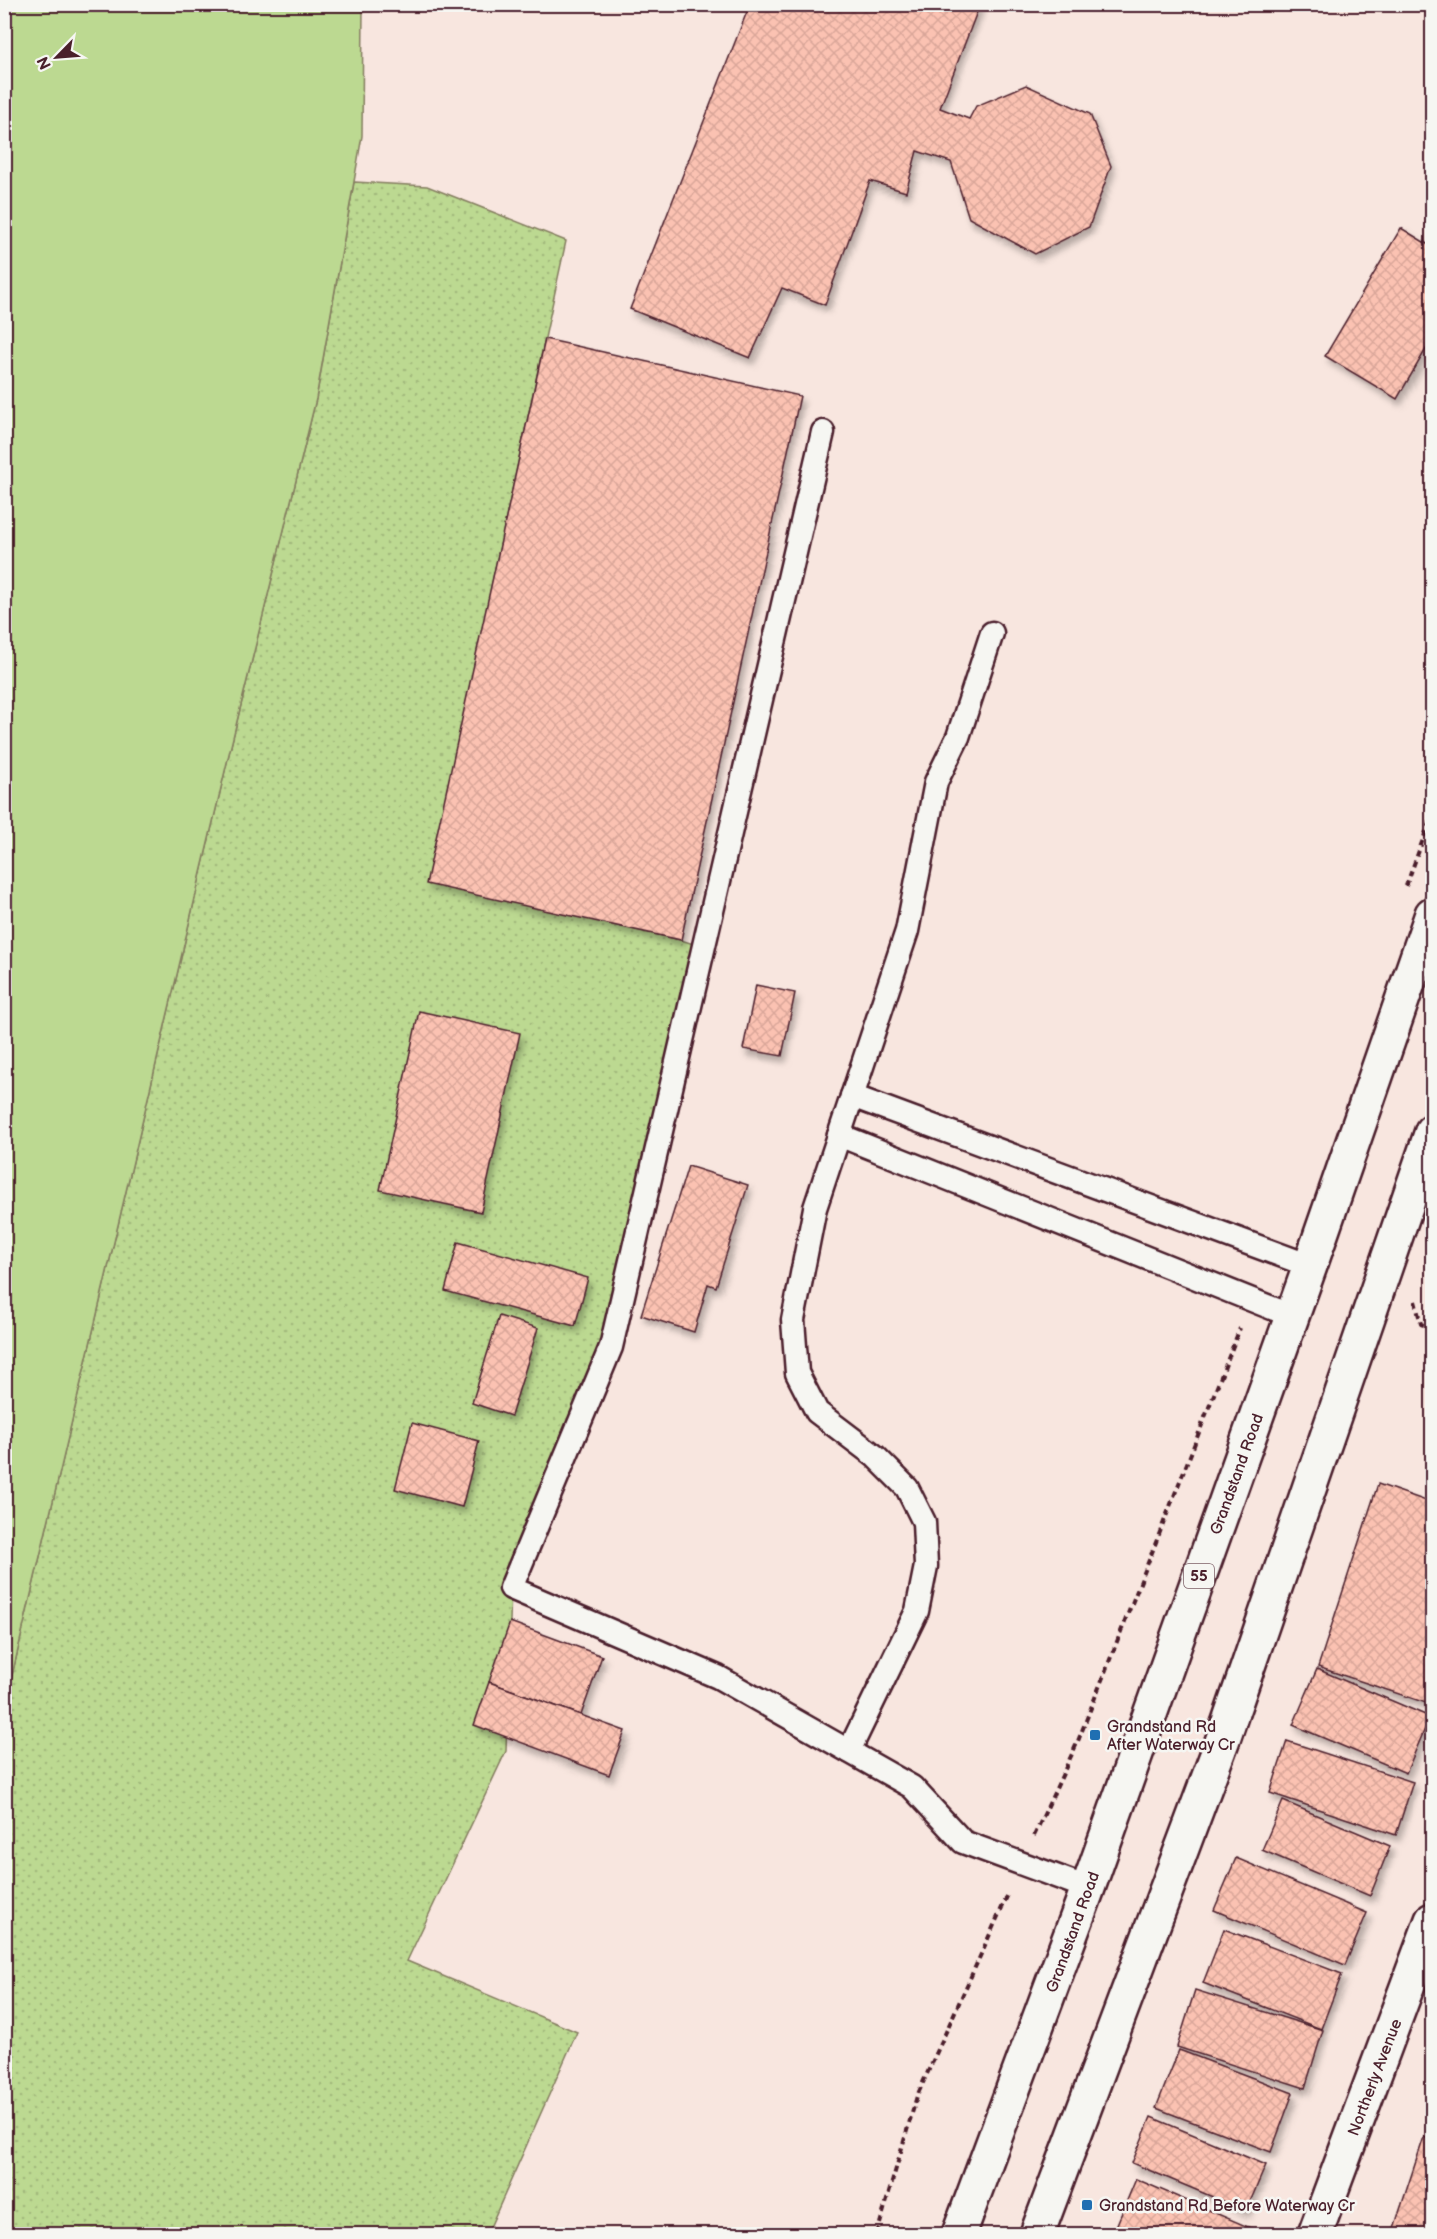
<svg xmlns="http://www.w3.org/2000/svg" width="1437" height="2239" font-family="'Balsamiq Sans',sans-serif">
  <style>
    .grass { fill: url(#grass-dots); stroke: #837c5e; stroke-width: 1.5 }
    .garden { fill: #bcd991; stroke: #837c5e; stroke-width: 1.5 }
    .building { fill: url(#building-cross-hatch); stroke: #4a1f2b; stroke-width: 1.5; filter: url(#shadow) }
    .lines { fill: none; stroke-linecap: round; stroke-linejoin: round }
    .lane-casing { stroke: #4a1f2b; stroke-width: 27 }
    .street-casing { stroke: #4a1f2b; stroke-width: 38 }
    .primary-casing { stroke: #4a1f2b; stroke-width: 38 }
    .path { stroke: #4a1f2b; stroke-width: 4; stroke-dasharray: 6 4.5; stroke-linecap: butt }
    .lane { stroke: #f6f6f2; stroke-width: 22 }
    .street { stroke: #f6f6f2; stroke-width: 33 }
    .primary { stroke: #f6f6f2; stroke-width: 33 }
    .poi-dot { fill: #1f6fb2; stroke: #f6f6f2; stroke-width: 2 }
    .labels { text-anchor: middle; stroke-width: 5; stroke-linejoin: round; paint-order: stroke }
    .shield { fill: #f6f6f2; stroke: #7e6067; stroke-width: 1.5 }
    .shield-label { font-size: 15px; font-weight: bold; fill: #4a1f2b }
    .street-label { font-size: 16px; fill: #4a1f2b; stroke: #f6f6f2 }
    .poi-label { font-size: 16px; fill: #4a1f2b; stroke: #f6f6f2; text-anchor: start }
  </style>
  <defs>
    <pattern id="grass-dots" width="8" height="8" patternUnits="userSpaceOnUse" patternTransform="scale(1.5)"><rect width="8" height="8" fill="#bcd991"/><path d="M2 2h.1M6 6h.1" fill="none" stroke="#a3ba7d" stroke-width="1.8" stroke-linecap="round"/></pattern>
    <pattern id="building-cross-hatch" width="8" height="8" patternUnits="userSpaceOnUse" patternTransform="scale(1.5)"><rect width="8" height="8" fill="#fbc2b2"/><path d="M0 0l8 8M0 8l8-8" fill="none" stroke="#d9a699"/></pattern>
    <filter id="shadow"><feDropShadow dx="3.5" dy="6" stdDeviation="3" flood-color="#0004"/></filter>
  </defs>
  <rect width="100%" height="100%" fill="#f8e6df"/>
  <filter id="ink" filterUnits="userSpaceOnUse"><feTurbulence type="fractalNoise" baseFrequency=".0167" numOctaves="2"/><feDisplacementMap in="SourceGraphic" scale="12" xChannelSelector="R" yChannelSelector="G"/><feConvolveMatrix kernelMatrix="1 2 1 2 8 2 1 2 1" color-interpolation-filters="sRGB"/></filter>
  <g filter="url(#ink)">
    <path class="grass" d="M354 182 427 186 566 241 427 883 681 940 703 947 611 1347 511 1588 506 1751 407 1961 577 2032 487 2234H5V1705L229 754 316 399Z"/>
    <path class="garden" d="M5 4 363 5 362 136 316 399 229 754 5 1705Z"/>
    <g class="building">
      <path d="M750 4H980L940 108 969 119 976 106 1026 85 1090 114 1111 166 1089 227 1035 254 969 218 951 162 917 151 906 192 870 181 825 305 782 288 750 358 630 309Z"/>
      <path d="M1401 228 1432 247V339L1397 399 1325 356Z"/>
      <path d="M545 339 800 396 681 940 426 884Z"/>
      <path d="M756 985 795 993 782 1056 743 1049Z"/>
      <path d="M419 1011 520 1033 481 1212 380 1190Z"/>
      <path d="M688 1166 748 1185 716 1287 708 1284 694 1332 641 1315Z"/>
      <path d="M458 1242 588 1278 575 1326 445 1291Z"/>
      <path d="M499 1316 538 1328 511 1416 472 1403Z"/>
      <path d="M412 1423 479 1441 462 1507 395 1489Z"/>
      <path d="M1378 1484 1432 1503V1705L1318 1667Z"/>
      <path d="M510 1622 602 1656 581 1715 489 1682Z"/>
      <path d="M1317 1669 1430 1717 1406 1773 1293 1725Z"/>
      <path d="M489 1682 625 1731 609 1775 474 1725Z"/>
      <path d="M1287 1741 1413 1782 1396 1835 1270 1793Z"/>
      <path d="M1283 1801 1390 1846 1370 1896 1262 1850Z"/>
      <path d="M1236 1858 1367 1913 1345 1965 1214 1910Z"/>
      <path d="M1224 1929 1342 1974 1321 2029 1203 1983Z"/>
      <path d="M1195 1990 1323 2030 1305 2088 1177 2047Z"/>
      <path d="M1179 2050 1293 2093 1271 2152 1156 2108Z"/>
      <path d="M1151 2117 1266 2165 1246 2211 1132 2163Z"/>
      <path d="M1424 2137 1432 2140V2234H1392Z"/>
      <path d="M1136 2179 1253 2229 1250 2234H1128L1115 2229Z"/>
    </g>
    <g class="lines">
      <g class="lane-casing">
        <g id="lane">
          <path d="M823 432 611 1347 511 1588 718 1677 912 1787 963 1842 1088 1888"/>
          <path d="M852 1096 1310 1266"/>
          <path d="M839 1135 1292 1316"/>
          <path d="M849 1751 917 1611 926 1566 924 1522 907 1488 875 1456 817 1412 797 1373 793 1320 815 1208 907 931 936 782 958 737 992 633"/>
        </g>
      </g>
      <g class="street-casing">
        <path id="street" d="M1315 2234 1432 1920"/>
      </g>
      <g class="primary-casing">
        <g id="primary">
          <path d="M959 2234 1088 1888 1310 1266 1432 914"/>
          <path d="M1037 2234 1223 1739 1432 1131"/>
        </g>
      </g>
      <g class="path">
        <path d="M1406 886 1432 815"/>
        <path d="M1415 1301 1421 1324 1432 1328"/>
        <path d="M1034 1836 1078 1741 1240 1328"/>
        <path d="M877 2234 917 2096 1009 1892"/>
      </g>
      <use href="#lane" class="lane"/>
      <use href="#street" class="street"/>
      <use href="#primary" class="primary"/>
    </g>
  </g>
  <g class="poi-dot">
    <rect x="1089" y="1729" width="12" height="12" rx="3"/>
    <rect x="1081" y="2199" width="12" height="12" rx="3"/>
  </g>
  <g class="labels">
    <rect class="shield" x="1184" y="1564" width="30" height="24" rx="4.5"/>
    <g class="shield-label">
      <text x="1199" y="1581">55</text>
    </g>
    <g class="street-label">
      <text transform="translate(1236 1474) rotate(-70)" y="6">Grandstand Road</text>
      <text transform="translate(1072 1932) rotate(-70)" y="6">Grandstand Road</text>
      <text transform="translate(1374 2077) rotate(-69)" y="6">Northerly Avenue</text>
    </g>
    <g class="poi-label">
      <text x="1107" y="1732">Grandstand Rd<tspan x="1107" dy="18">After Waterway Cr</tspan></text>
      <text x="1099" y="2211">Grandstand Rd Before Waterway Cr</text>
    </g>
  </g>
  <rect width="1437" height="2239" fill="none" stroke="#f6f6f2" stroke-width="24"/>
  <rect x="12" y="12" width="1413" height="2215" fill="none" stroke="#4a1f2b" stroke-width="2" filter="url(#ink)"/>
  <g transform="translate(57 57) rotate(245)" stroke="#f6f6f2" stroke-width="4.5" paint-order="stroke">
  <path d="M0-4.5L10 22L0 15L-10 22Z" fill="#4a1f2b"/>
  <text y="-9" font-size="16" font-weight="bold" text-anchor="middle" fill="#4a1f2b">N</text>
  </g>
</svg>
